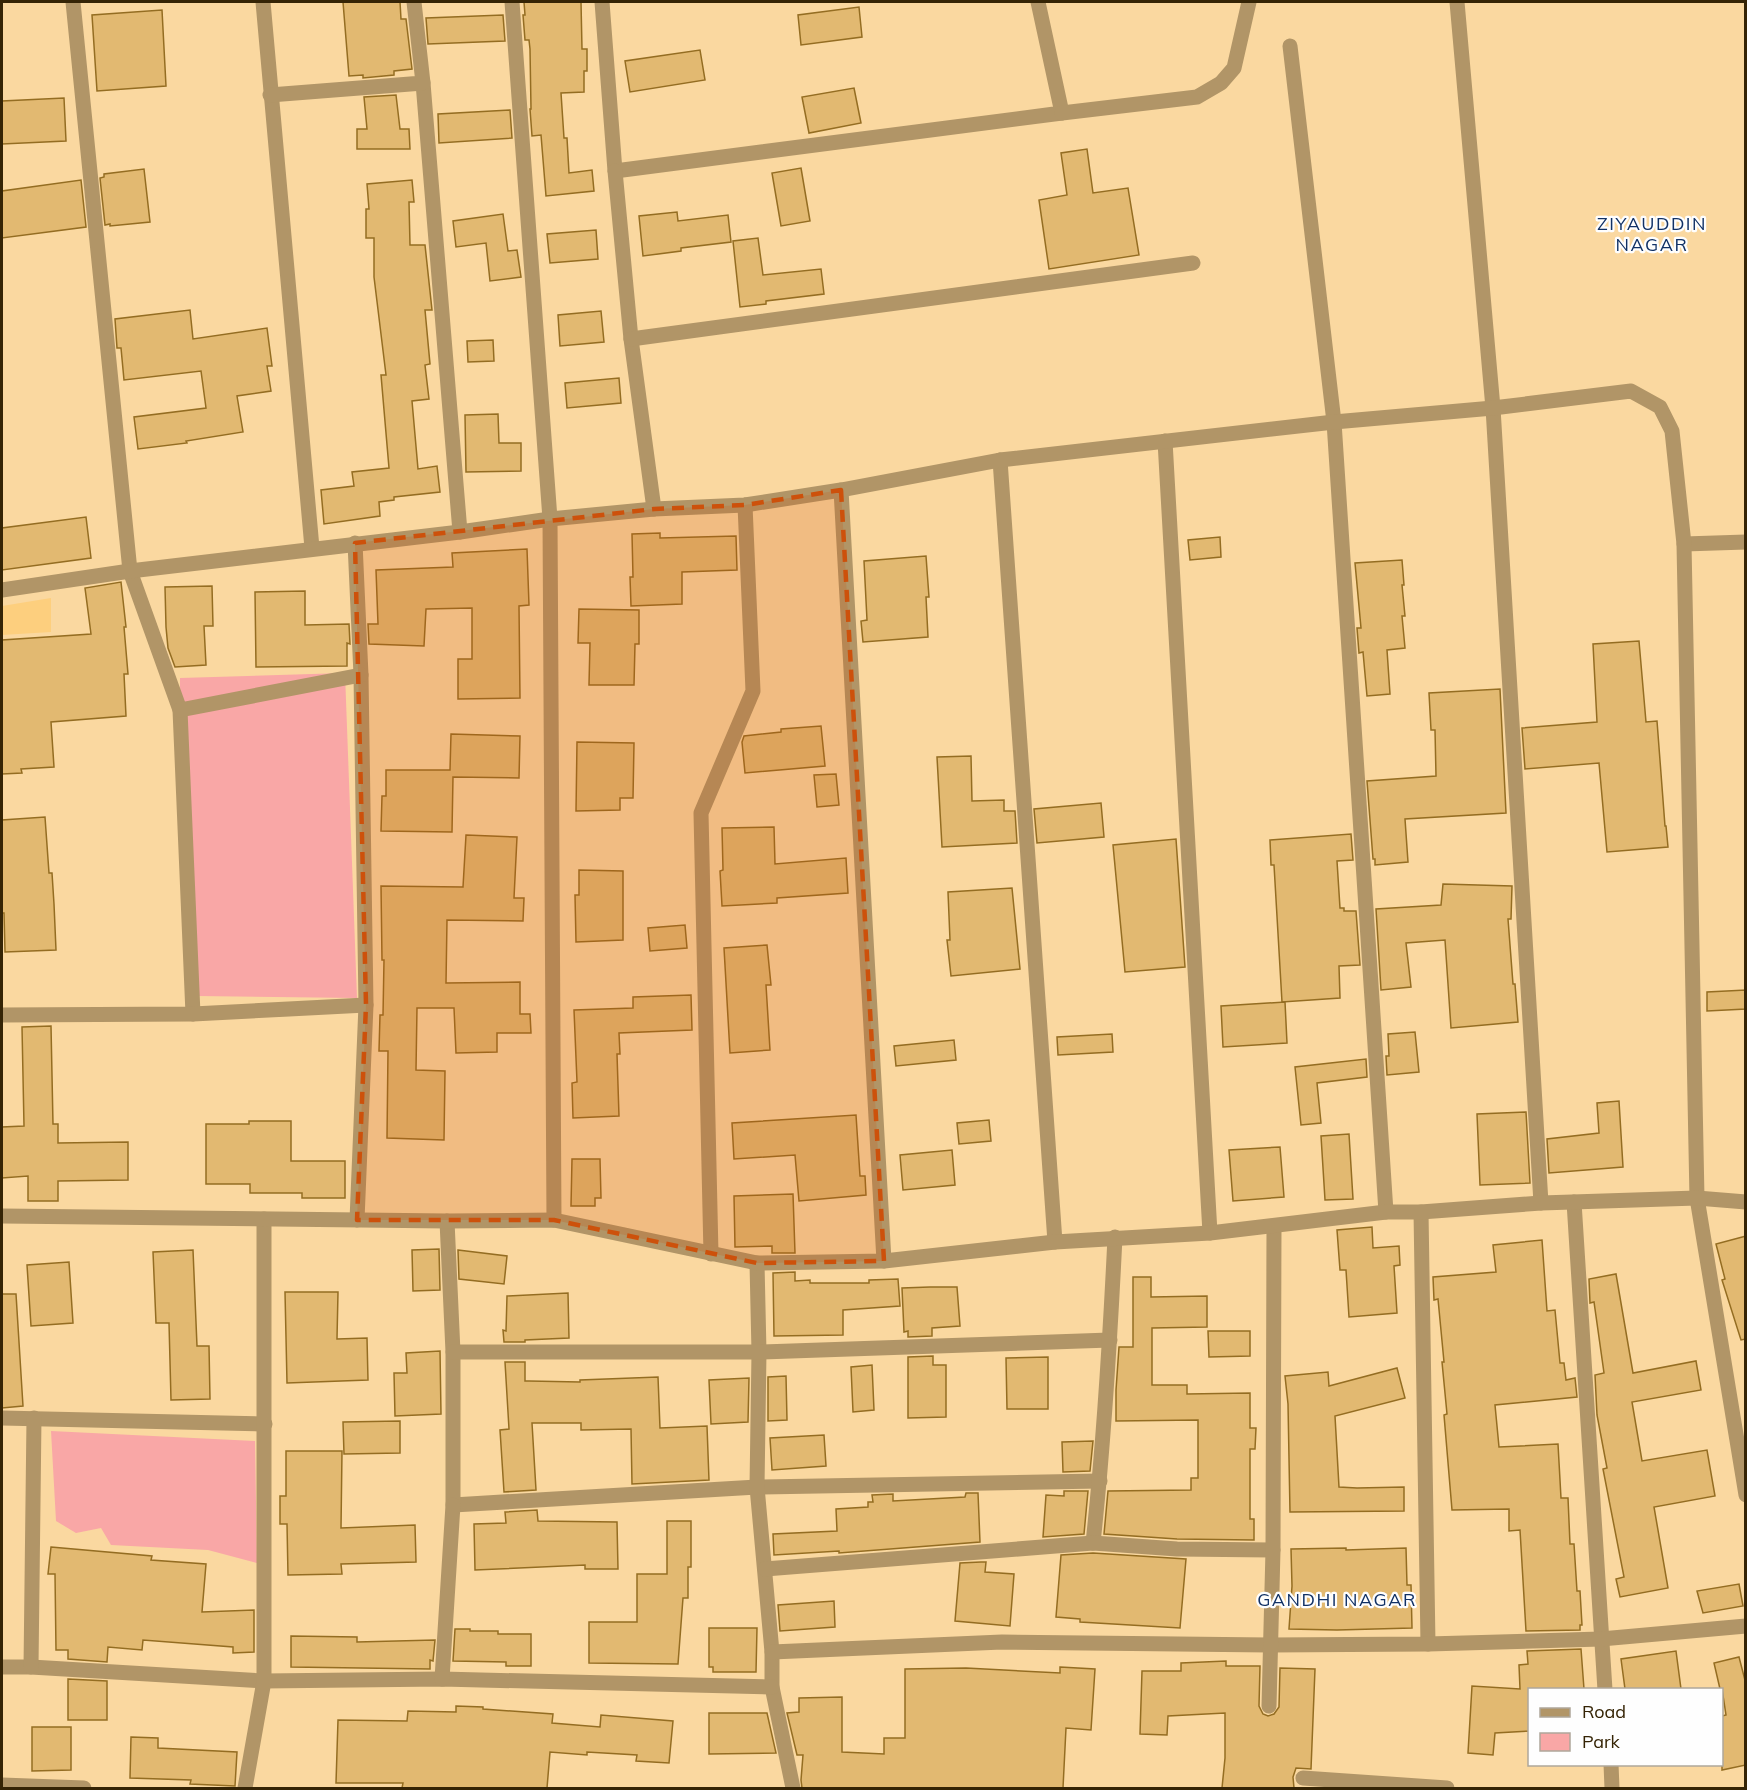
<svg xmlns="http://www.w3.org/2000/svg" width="1747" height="1790" font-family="Mulish,sans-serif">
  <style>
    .built { fill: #fdcf7e }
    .green { fill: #f9a7a6 }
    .building { fill: #e2b971; stroke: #946d22; stroke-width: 1.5 }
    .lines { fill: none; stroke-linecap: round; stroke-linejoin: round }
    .minor { stroke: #b19567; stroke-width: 15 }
    .tertiary { stroke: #b19567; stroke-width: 15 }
    .marked { fill: #cd510b; fill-opacity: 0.2; stroke: #cd510b; stroke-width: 4.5; stroke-dasharray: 12 8; stroke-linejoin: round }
    .labels { text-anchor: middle; stroke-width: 4.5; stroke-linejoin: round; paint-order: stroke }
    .neighbourhood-label { font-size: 18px; letter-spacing: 1.5px; fill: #113165; stroke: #fefefe }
  </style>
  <rect width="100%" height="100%" fill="#fad8a0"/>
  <path class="built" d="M51 598V632L2 635V606Z"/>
  <g class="green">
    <path d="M345 673 357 998 197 996 180 710V678Z"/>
    <path d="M51 1431 255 1441 257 1563 208 1550 111 1545 101 1528 76 1533 56 1521Z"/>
  </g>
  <g class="building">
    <path d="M343 2H400L401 19H406L412 69 394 71V75L363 78V75L349 76Z"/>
    <path d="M524 2H581L582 49H587V71H584V92L561 93 564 138H567L569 173 592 170 594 191 546 196 541 135 532 136 530 109H531L530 49 529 40H525L523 15H525Z"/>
    <path d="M859 7 862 37 801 45 798 15Z"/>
    <path d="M162 10 166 86 97 91 92 15Z"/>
    <path d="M503 15 505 41 428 44 426 18Z"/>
    <path d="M700 50 705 80 630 92 625 61Z"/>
    <path d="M854 88 861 123 809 133 802 97Z"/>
    <path d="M396 95 400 129H409L410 149H357V129H367L364 97Z"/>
    <path d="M64 98 66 141 2 144V101Z"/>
    <path d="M510 110 512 138 439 143 438 114Z"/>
    <path d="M1087 149 1093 193 1128 188 1139 255 1049 269 1039 200 1067 195 1061 153Z"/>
    <path d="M801 168 810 221 781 226 772 173Z"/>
    <path d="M144 169 150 222 110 226V224L105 225 100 178 104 177V174Z"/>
    <path d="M81 180 86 227 2 238V191Z"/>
    <path d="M412 180 414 202H409L410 245H425L432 310H425L430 364 425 365 429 399 412 401 418 469 437 466 440 492 394 497V500L379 502 380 516 324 524 321 490 354 486 352 472 389 468 381 375H386L374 277V238H366V209H369L367 184Z"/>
    <path d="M677 212 678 221 728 215 731 242 681 248V251L643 256 639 216Z"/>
    <path d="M503 214 508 251 517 250 521 277 490 281 486 243 456 247 453 221Z"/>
    <path d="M596 230 598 259 550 263 547 234Z"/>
    <path d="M758 238 763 275 821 269 824 294 766 301V304L740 307 733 241Z"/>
    <path d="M190 310 193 339 267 328 272 366H267L271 391 237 396 243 432 186 441 187 443 138 449 134 417 206 408 201 371 124 380 121 348H117L115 319Z"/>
    <path d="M601 311 604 342 560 346 558 315Z"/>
    <path d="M493 340 494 361 468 362 467 341Z"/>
    <path d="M619 378 621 403 567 408 565 383Z"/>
    <path d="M498 414 499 443H521V471L466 472 465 415Z"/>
    <path d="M86 517 91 558 2 570V528Z"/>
    <path d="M660 533V538L736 536 737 570 682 572V604L631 606 630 577H633L632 534Z"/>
    <path d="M1220 537 1221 557 1190 560 1188 540Z"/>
    <path d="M527 549 529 605 519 606 520 698 458 699V659H472V608L426 609 424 646 369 644 368 624H378L376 570 453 567 452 553Z"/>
    <path d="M926 556 929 597H926L928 637 863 642 861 621 867 620 864 561Z"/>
    <path d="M1402 560 1404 585H1402L1405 616H1402L1405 648 1387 650 1390 694 1367 696 1363 652 1359 653 1357 628H1361L1355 563Z"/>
    <path d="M121 582 126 627H124L128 674H124L126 716 51 722 54 767 21 769 22 773 2 774V640L91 634 85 588Z"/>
    <path d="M212 586 213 626H204L206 665 175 667 168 648 166 627 165 587Z"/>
    <path d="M305 591V625L349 624 350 644 347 643V666L256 667 255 592Z"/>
    <path d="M579 609 639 610V644H635L634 685H589L590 643H578Z"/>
    <path d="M1639 641 1646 722 1657 721 1665 826H1666L1668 847 1607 852 1599 763 1525 769 1522 728 1597 722 1593 644Z"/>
    <path d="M1500 689 1506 813 1405 819 1408 862 1375 865V859H1373L1367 781 1436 776 1435 730H1431L1429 693Z"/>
    <path d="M821 726 825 766 745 773 742 742 744 736 781 732V729Z"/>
    <path d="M451 734 520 736 519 778 453 777 452 832 381 831 382 796H386V770H450Z"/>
    <path d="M577 742 634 743 633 798H620V810L576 811Z"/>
    <path d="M971 756 972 801 1004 800V811H1015L1017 843 942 847 937 757Z"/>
    <path d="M836 774 839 805 817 807 814 775Z"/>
    <path d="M1101 803 1104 837 1037 843 1034 809Z"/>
    <path d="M45 817 49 873H52L54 904 56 950 5 952 4 913H2V820Z"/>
    <path d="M774 827 775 864 846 858 848 893 777 898V903L722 906 720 871 723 870 722 828Z"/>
    <path d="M1351 834 1353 860 1337 861 1340 908H1344V911H1356L1360 965 1339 966 1340 998 1282 1002 1274 865H1271L1270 840Z"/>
    <path d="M466 835 517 837 514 898H524L523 921 447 920 446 983 520 982V1014H530L531 1033H497V1052L456 1053 454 1008H417L416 1070 445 1071 444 1140 387 1138 388 1051H379L380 1015H383L384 960H382L381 886 463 887Z"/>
    <path d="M1176 839 1185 967 1125 972 1113 845Z"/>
    <path d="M579 870 623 871V940L576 942 575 895H579Z"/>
    <path d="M1443 884 1512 886 1511 919H1508L1513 984H1515L1518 1022 1451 1028 1445 940 1406 943 1411 987 1381 990 1376 909 1441 905Z"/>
    <path d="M1012 888 1020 969 951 976 947 940H950L948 892Z"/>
    <path d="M685 925 687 948 650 951 648 928Z"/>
    <path d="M767 945 771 985H766L770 1050 730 1053 724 948Z"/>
    <path d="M1746 990V1009L1707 1011V992Z"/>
    <path d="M691 995 692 1030 619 1033 620 1054H617L619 1116 573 1118 572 1083 577 1082 574 1010 633 1008V997Z"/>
    <path d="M1285 1002 1287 1043 1223 1047 1221 1006Z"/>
    <path d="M51 1026 53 1124H58V1143L128 1142V1180L58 1181V1201H28V1176L2 1178V1127L24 1126 22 1027Z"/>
    <path d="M1415 1032 1419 1072 1387 1075 1386 1056H1389L1388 1034Z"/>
    <path d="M1112 1034 1113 1052 1058 1055 1057 1037Z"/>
    <path d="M954 1040 956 1060 896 1066 894 1046Z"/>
    <path d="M1366 1059 1367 1077 1317 1083 1321 1123 1301 1125 1295 1067Z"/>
    <path d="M1619 1101 1623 1167 1549 1173 1547 1139 1599 1133 1597 1103Z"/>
    <path d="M1526 1112 1530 1183 1480 1185 1477 1114Z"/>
    <path d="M856 1115 860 1176H865L866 1195 799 1201 795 1155 734 1159 732 1123Z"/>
    <path d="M989 1120 991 1141 959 1144 957 1123Z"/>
    <path d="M249 1121H291V1161H345V1198H302V1193H250V1184H206V1124H249Z"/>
    <path d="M1349 1134 1353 1199 1325 1200 1321 1136Z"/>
    <path d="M1280 1147 1284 1197 1233 1201 1229 1150Z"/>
    <path d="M952 1150 955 1185 903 1190 900 1155Z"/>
    <path d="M572 1159H600L601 1198H595V1206H571Z"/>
    <path d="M793 1194 795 1253H772V1246L735 1247 734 1196Z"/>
    <path d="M1372 1227 1373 1248 1399 1246 1400 1265 1394 1266 1397 1313 1349 1317 1346 1270H1340L1337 1230Z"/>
    <path d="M1746 1236V1339L1741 1340 1722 1280 1725 1279 1716 1244Z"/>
    <path d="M1542 1240 1547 1311 1555 1310 1560 1363H1564L1566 1380 1575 1378 1577 1397 1495 1405 1499 1447 1558 1444 1561 1498H1568L1570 1544H1574L1577 1591H1580L1582 1625H1580V1630L1526 1631 1520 1530 1509 1531V1509L1452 1510 1444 1415 1447 1414 1442 1362H1444L1438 1299 1434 1300 1433 1277 1496 1272 1493 1245Z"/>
    <path d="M439 1249 440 1290 413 1291 412 1250Z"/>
    <path d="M193 1250 197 1346H209L210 1399 171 1400 169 1323H156L153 1252Z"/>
    <path d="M458 1250 507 1256 504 1284 459 1279Z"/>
    <path d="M69 1262 73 1323 31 1326 27 1265Z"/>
    <path d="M795 1272V1281L810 1280V1283H869V1280L898 1279 900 1306 843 1310V1335L774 1336 773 1273Z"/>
    <path d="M1616 1274 1633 1373 1696 1361 1701 1390 1632 1402 1642 1461 1707 1450 1715 1496 1654 1507 1668 1588 1620 1597 1616 1579 1624 1577 1603 1469 1607 1468 1597 1415 1595 1375 1604 1373 1594 1302 1590 1303 1589 1279Z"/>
    <path d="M1133 1277H1151V1297L1207 1296V1327L1152 1328V1385H1187V1394L1250 1393V1428H1256L1255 1449H1250V1519H1254V1540L1177 1539 1104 1534 1108 1491 1191 1490V1478H1198V1420L1116 1421V1390L1119 1347H1133Z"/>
    <path d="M930 1287H957L960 1326 932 1328V1336L908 1337V1331L904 1332 902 1288Z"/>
    <path d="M285 1292H338L337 1339 367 1338 368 1380 287 1383Z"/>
    <path d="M568 1293 569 1338 525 1340V1342H504L503 1330 506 1331 507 1296Z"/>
    <path d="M2 1294H16L23 1406 2 1408Z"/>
    <path d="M1208 1331H1250V1356L1209 1357Z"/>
    <path d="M440 1351 441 1414 395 1416 394 1373H407L406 1353Z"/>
    <path d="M933 1356V1365H946V1417L908 1418V1357Z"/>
    <path d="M1048 1357V1409H1007L1006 1358Z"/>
    <path d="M505 1362H525V1381H529L580 1382V1380L658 1377 660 1428 707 1426 709 1480 632 1484 631 1429 581 1430V1423H532L536 1490 504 1492 500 1430 509 1429Z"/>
    <path d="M872 1365 874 1410 853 1412 851 1367Z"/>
    <path d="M1397 1368 1405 1398 1335 1416 1339 1487 1357 1488 1404 1487V1511L1290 1512 1288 1404 1285 1376 1328 1372 1329 1386Z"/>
    <path d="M786 1376 787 1420 768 1421V1377Z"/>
    <path d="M749 1378 748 1422 711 1424 709 1380Z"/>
    <path d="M400 1421V1453L344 1454 343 1422Z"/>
    <path d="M824 1435 826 1466 772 1470 770 1438Z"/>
    <path d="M1093 1441 1090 1471 1063 1472 1062 1442Z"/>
    <path d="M286 1451H342L341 1528 415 1525 416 1562 341 1564 342 1574 288 1575 287 1524H280V1496H286Z"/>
    <path d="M1064 1491H1088L1084 1534 1043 1537 1046 1495 1064 1496Z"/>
    <path d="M966 1493H978L980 1542 839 1553V1551L774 1555 773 1534 837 1531 836 1509 868 1507V1502H873L872 1495 893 1494V1501L965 1497Z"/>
    <path d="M537 1510 538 1521 617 1522 618 1569H585V1565L475 1570 474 1524 506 1523 505 1512Z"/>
    <path d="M667 1521H691V1567H688V1598H683L678 1664 589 1663V1622H637V1574H667Z"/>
    <path d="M51 1547 152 1556 151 1560 206 1564 202 1612 254 1610V1652L233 1653V1647L143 1640 142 1650 108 1647 107 1662 68 1659V1650H56L55 1574H48Z"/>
    <path d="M1346 1548V1550L1406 1548 1407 1585H1411L1412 1628 1337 1630 1289 1629 1292 1586 1291 1549Z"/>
    <path d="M1093 1553 1186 1559 1180 1628 1080 1622V1619L1056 1617 1061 1555Z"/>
    <path d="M981 1562H986L985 1572 1014 1574 1010 1626 955 1621 960 1563Z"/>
    <path d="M1739 1584 1743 1606 1703 1613 1697 1591Z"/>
    <path d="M834 1601 835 1627 780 1631 778 1605Z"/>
    <path d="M709 1628H757L756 1672H713V1667H709Z"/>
    <path d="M455 1629H470V1631H498V1634H531V1666H506V1662L453 1661Z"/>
    <path d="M291 1636 357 1637V1642L435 1640 433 1661 430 1660V1669L291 1667Z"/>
    <path d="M1581 1649 1584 1689H1530V1731L1495 1733 1493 1755 1468 1753 1472 1686 1520 1689 1519 1665 1528 1664 1527 1651Z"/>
    <path d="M1676 1651 1681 1689H1625L1621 1659Z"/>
    <path d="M1739 1657 1746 1684V1765L1722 1770V1716L1726 1715 1722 1689H1720L1714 1663Z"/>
    <path d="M1226 1661V1666H1260L1259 1706 1263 1714 1268 1716 1274 1714 1279 1707 1280 1668 1315 1669 1311 1769 1296 1768 1293 1777 1294 1788H1222L1225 1758V1713L1168 1716 1167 1735 1140 1734 1142 1671H1181V1663Z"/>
    <path d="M1060 1667 1095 1669 1091 1730 1066 1728 1063 1788H802L801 1780 803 1755H797L787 1713 799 1712V1698L842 1697V1752L884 1754V1738H905V1669L966 1668 1060 1673Z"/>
    <path d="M68 1679 107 1681V1720H68Z"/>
    <path d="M456 1706 483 1707V1709L553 1714 552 1723 600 1727 601 1715 673 1721 669 1763 636 1761 637 1755 587 1752V1755L550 1752 547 1788H402L403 1783H336L338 1720 407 1721 408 1711 456 1712Z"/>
    <path d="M709 1713H767L776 1753 709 1754Z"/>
    <path d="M32 1727H71V1770L32 1771Z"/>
    <path d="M131 1737 158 1738V1748L237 1752 235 1786 190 1784 191 1780 130 1778Z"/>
  </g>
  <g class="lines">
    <g class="minor">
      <path d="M73 2 130 571 180 710 193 1014"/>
      <path d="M263 2 312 548"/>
      <path d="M512 2 550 519 554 1220"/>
      <path d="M602 2 615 171 1062 113 1038 2"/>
      <path d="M1457 2 1493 408 1541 1203"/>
      <path d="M1290 46 1334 422 1386 1212"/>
      <path d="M423 83 460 532"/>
      <path d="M270 95 423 83 414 2"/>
      <path d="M1062 113 1197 97 1221 83 1234 68 1249 2"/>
      <path d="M615 171 631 339 654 509"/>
      <path d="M631 339 1193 263"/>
      <path d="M1165 441 1210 1233"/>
      <path d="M1000 460 1055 1242"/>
      <path d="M841 490 884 1261"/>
      <path d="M355 543 361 675 366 1005 357 1220"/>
      <path d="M1684 544 1746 542"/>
      <path d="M2 590 130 571 460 532 550 519 654 509 745 505 841 490 1000 460 1334 422 1493 408 1631 391 1660 407 1672 431 1684 544 1697 1198 1746 1495"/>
      <path d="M180 710 361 675"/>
      <path d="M2 1015 193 1014 366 1005"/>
      <path d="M1574 1202 1605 1690"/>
      <path d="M1421 1212 1428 1644"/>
      <path d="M447 1221 453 1352V1505L757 1487 1100 1481"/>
      <path d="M711 1254 701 813 753 691 745 505"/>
      <path d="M757 1263 759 1352 757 1487 772 1652V1687L793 1788"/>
      <path d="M453 1352H759L1110 1340"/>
      <path d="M2 1418 265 1424"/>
      <path d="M1093 1543C1104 1442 1110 1340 1115 1237"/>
      <path d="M765 1569 1093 1543 1177 1549 1273 1550"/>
      <path d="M772 1652 1002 1642 1270 1645 1428 1644 1601 1639 1746 1626"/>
      <path d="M2 1667H31L264 1681 442 1679 772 1687"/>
      <path d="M31 1667 34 1418"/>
      <path d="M442 1679 453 1505"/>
      <path d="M1269 1706 1273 1550 1274 1226"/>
      <path d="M1611 1764 1612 1788"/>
      <path d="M1303 1778 1447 1788"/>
      <path d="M2 1785 84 1788"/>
      <path d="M245 1788 264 1681V1219"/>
    </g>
    <path class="tertiary" d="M2 1216 447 1221 554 1220 757 1263 884 1261 1055 1242 1210 1233 1386 1212H1421L1541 1203 1697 1198 1746 1202"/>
  </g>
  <path class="marked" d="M841 490 884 1261 757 1263 554 1220H357L366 1005 355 543 654 509 745 505Z"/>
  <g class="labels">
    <g class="neighbourhood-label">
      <text x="1652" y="230">ZIYAUDDIN<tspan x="1652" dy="21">NAGAR</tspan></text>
      <text x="1337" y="1606">GANDHI NAGAR</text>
    </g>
  </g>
  <rect width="1747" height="1790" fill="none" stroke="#352405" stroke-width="6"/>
  <rect x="1528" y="1688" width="195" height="78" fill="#fefefe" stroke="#aea79a" stroke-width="1.5"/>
  <rect x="1540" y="1708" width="30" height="9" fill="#b19567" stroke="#aea79a" stroke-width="1.5"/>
  <text x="1582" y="1718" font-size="18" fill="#352405">Road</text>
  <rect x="1540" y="1733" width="30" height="18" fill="#f9a7a6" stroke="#aea79a" stroke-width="1.5"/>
  <text x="1582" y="1748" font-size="18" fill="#352405">Park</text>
</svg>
